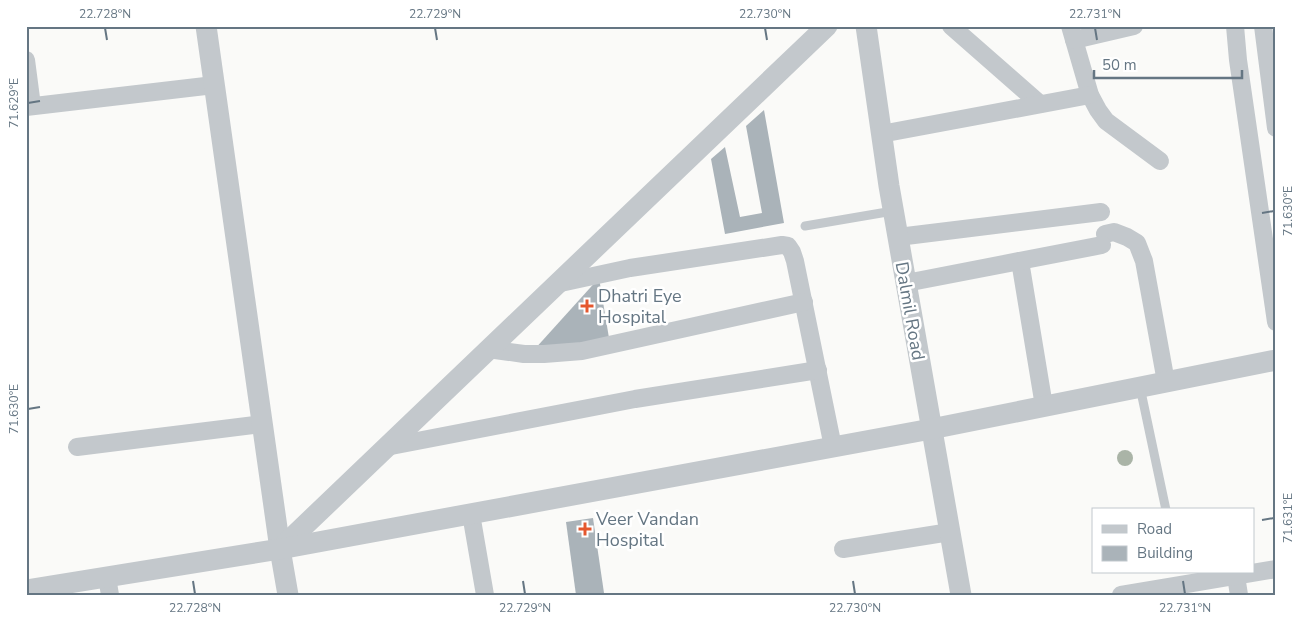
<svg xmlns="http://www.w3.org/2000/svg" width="1302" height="621" font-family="'Nunito Sans',sans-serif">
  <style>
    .building { fill: #aab3b9 }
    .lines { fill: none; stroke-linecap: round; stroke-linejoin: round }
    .service { stroke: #c3c8cc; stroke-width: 9 }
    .minor { stroke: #c3c8cc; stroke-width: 18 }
    .tertiary { stroke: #c3c8cc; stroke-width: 21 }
    .tree { fill: #aab4a7 }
    .ticks { fill: none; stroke: #657683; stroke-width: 2 }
    .poi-dot { fill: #e4572e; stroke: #fff; stroke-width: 2 }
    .labels { text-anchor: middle; stroke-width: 5; stroke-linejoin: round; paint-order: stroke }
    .poi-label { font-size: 18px; fill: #657683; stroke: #fff; text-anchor: start }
    .street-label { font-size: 18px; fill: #657683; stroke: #fff }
    .neatline { fill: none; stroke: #657683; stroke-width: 2 }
    .ticks-label { font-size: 12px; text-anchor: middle; fill: #657683 }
  </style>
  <rect width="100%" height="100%" fill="#fafaf8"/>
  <g class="building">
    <path d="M764 110 784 223 725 234 711 159 725 147 740 217 762 213 746 126Z"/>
    <path d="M599 278 609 338 533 351Z"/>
    <path d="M593 518 604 593 593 595H576L566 522Z"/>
  </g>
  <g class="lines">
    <g class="service">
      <path d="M805 226 893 211"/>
      <path d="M1140 387 1166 510"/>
    </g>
    <g class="minor">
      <path d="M951 26 1040 104"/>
      <path d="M1070 26 1090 95 1098 110 1106 121 1160 161"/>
      <path d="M1235 26 1238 60 1276 322"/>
      <path d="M1263 26 1276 128"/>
      <path d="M1074 40 1134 26"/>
      <path d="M26 60 32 106"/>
      <path d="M26 107 214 85"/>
      <path d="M881 134 1090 95"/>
      <path d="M1105 234 1114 232 1127 237 1137 243 1144 261 1166 382"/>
      <path d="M898 237 1101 212"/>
      <path d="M1020 261 1044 406"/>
      <path d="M906 283 1102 245"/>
      <path d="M556 284 630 268 782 245 788 246 792 252 795 261 833 447"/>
      <path d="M488 349 524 354H544L582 351 804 302"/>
      <path d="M77 447 262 424"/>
      <path d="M386 447 635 399 818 370"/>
      <path d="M471 514 485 595"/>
      <path d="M843 549 950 532"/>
      <path d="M1236 576 1239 595"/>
      <path d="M107 577 110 595"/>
      <path d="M1121 595 1276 569"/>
    </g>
    <g class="tertiary">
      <path d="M206 26 280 549 288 595"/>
      <path d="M866 26 889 186 961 595"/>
      <path d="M280 549 827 26"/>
      <path d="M26 590 280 549 931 429 1276 360"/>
    </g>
  </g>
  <circle class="tree" cx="1125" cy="458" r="8"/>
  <path class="ticks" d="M105 28 107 40M435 28 437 40M765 28 767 40M1095 28 1097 40M28 103 40 101M1262 213 1274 211M28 409 40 407M1262 520 1274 518M193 581 195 594M523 581 525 594M853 581 855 594M1183 581 1185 594"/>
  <g class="poi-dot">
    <path d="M584.5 298.5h5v5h5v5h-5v5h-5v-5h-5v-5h5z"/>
    <path d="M582.5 521.5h5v5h5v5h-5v5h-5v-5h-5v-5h5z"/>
  </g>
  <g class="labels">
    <g class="poi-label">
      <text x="598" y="302">Dhatri Eye<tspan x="598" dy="21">Hospital</tspan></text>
      <text x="596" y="525">Veer Vandan<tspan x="596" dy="21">Hospital</tspan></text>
    </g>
    <g class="street-label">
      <text transform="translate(910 311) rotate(80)" y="6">Dalmil Road</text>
    </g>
  </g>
  <rect width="1302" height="621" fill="none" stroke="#ffffff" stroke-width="55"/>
  <rect x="1092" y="508" width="162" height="65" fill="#ffffff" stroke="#c1c8cd"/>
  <rect x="1102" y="525" width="25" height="8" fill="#c3c8cc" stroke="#c1c8cd"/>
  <text x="1137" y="534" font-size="15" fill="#657683">Road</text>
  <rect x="1102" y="546" width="25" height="15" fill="#aab3b9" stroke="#c1c8cd"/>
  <text x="1137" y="558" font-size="15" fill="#657683">Building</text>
  <path d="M1094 70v8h148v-8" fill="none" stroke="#657683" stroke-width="2.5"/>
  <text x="1102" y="70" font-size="15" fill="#657683" stroke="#ffffff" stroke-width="4" paint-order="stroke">50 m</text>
  <rect x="28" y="28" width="1246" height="566" class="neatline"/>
  <g class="ticks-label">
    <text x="105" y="18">22.728°N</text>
    <text x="435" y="18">22.729°N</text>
    <text x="765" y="18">22.730°N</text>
    <text x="1095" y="18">22.731°N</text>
    <text transform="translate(14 103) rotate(-90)" y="4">71.629°E</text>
    <text transform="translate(1288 211) rotate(-90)" y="4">71.630°E</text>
    <text transform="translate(14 409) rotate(-90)" y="4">71.630°E</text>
    <text transform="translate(1288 518) rotate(-90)" y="4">71.631°E</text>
    <text x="195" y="612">22.728°N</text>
    <text x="525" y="612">22.729°N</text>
    <text x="855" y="612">22.730°N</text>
    <text x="1185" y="612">22.731°N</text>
  </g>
</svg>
